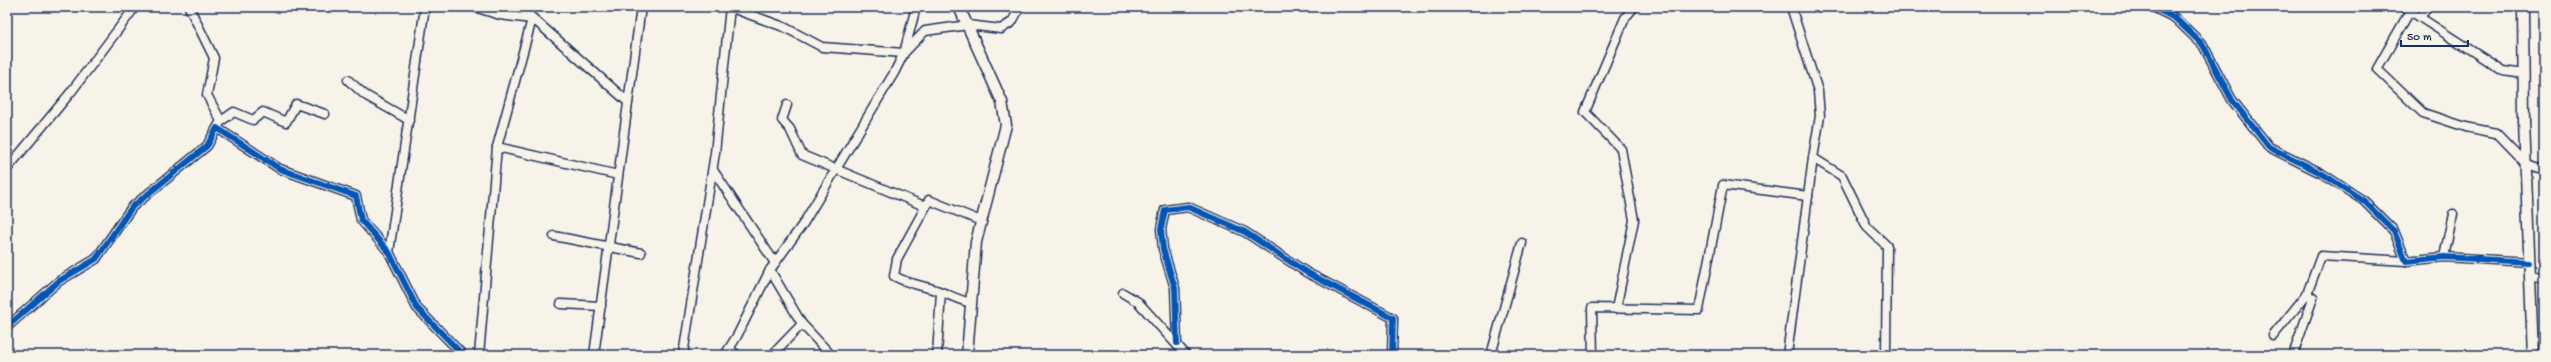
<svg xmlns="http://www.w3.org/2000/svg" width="2551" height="362" font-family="'Gochi Hand',sans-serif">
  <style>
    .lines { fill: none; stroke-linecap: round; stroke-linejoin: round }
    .minor-casing { stroke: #1b2f5e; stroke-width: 11 }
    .tertiary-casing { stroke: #1b2f5e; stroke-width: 13 }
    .minor { stroke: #f7f3e8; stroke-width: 8 }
    .tertiary { stroke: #f7f3e8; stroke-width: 10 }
    .cycleway-casing { stroke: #f7f3e8; stroke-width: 8 }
    .cycleway { stroke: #0057b8; stroke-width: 6 }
  </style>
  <rect width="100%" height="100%" fill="#f7f3e8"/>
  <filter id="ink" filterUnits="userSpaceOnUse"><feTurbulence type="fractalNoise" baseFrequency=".025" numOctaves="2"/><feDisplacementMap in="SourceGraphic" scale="8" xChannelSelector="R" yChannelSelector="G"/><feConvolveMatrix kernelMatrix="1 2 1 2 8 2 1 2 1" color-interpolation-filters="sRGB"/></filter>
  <g filter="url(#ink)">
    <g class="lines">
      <g class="minor-casing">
        <g id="minor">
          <path d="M189 7 214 58 207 95 221 121 217 128"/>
          <path d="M474 7 500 15 532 19 497 147"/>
          <path d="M520 7 628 102"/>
          <path d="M729 7 784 27 822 47 904 53 925 31 968 25 1001 29 1012 22 1020 7"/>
          <path d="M1791 7 1818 91 1820 116 1813 158 1842 176 1867 227 1887 246 1886 355"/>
          <path d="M2153 7 2175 18 2203 45 2232 100 2269 147 2321 173 2364 201 2394 231 2406 261 2444 257 2529 262"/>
          <path d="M2404 7 2503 71 2524 74"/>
          <path d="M2410 11 2377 69 2423 113 2466 127 2496 133 2527 165 2544 171"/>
          <path d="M2420 17 2428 7"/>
          <path d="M348 80 365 95 409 120"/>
          <path d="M787 105 782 120 790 129 802 155 922 205 926 206 929 200 981 221"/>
          <path d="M221 121 234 112 253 120 263 112 286 122 296 104 325 114"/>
          <path d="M7 169 71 92 135 7"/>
          <path d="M713 170 775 263"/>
          <path d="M926 206 897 259 894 276C908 284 921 285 936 290 948 294 958 300 971 303"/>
          <path d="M554 236 641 253"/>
          <path d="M389 252 425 7"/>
          <path d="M2444 257 2453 214"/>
          <path d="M770 270 802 324 831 355"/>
          <path d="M2531 276 2544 279"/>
          <path d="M1123 293 1138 302 1186 355"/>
          <path d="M561 304 601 306"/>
          <path d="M1616 309 1634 220 1621 149 1585 112 1625 18 1634 7"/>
          <path d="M7 327 59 281 96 259 132 207 207 146 217 128 280 169 356 196 361 220 389 252 417 308 463 355"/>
          <path d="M2273 336 2307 294 2321 256 2406 261"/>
          <path d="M1177 343 1175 288 1163 249 1161 229 1165 210 1188 207 1245 232 1306 272 1393 318 1392 355"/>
          <path d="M729 349 737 355"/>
          <path d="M479 355 497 147 618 175"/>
          <path d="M594 355 641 7"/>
          <path d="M683 355 715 153 730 7"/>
          <path d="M725 355 737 336 770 270 803 224 894 73 904 53 916 7"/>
          <path d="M772 355 802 324"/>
          <path d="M937 355 941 292"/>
          <path d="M1491 355 1522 243"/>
          <path d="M1593 355 1592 308 1699 310 1723 185 1808 196"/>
          <path d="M1787 355 1813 158"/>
          <path d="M2293 355 2313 298 2307 294"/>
        </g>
      </g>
      <g class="tertiary-casing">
        <g id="tertiary">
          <path d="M959 7 1002 102 1006 125 976 242 967 355"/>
          <path d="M2523 7 2524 122 2533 355"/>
        </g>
      </g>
      <use href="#minor" class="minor"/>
      <use href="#tertiary" class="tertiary"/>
      <g class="cycleway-casing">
        <g id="cycleway">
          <path d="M2153 7 2175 18 2203 45 2232 100 2269 147 2321 173 2364 201 2394 231 2406 261 2444 257 2529 262"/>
          <path d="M7 327 59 281 96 259 132 207 207 146 217 128 280 169 356 196 361 220 389 252 417 308 463 355"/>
          <path d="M1177 343 1175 288 1163 249 1161 229 1165 210 1188 207 1245 232 1306 272 1393 318 1392 355"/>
        </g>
      </g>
      <use href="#cycleway" class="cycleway"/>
    </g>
  </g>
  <rect width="2551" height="362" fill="none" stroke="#f7f3e8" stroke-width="24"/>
  <rect x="12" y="12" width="2527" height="338" fill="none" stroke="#1b2f5e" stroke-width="1.5" filter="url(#ink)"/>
  <path d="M2401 40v6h67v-6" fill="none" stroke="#1b2f5e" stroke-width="2"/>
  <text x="2407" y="40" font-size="12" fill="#1b2f5e" stroke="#f7f3e8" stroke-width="3" paint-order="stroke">50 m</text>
</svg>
